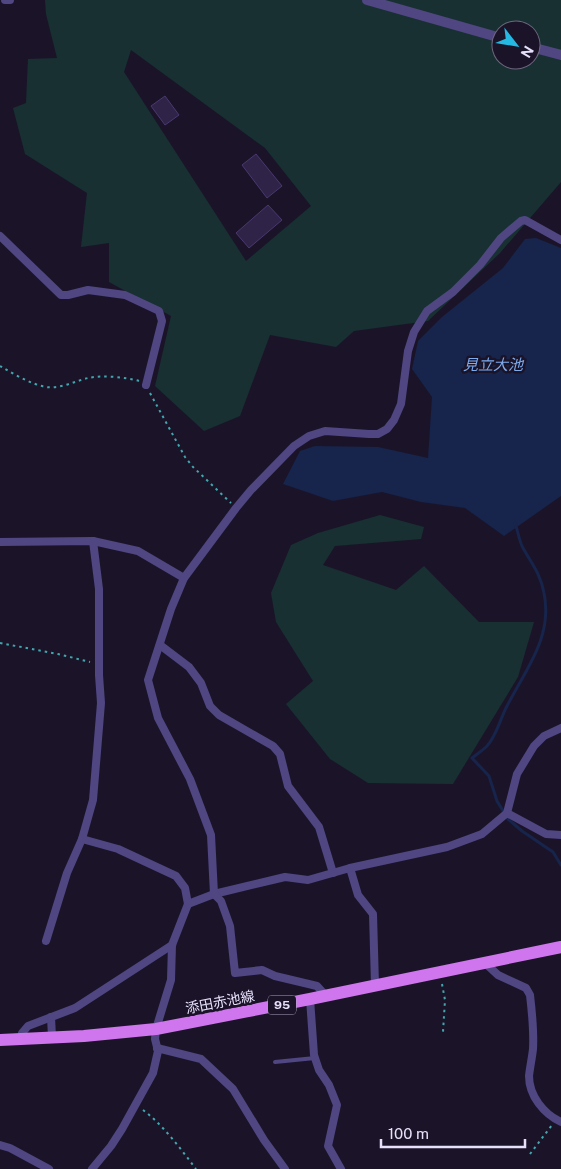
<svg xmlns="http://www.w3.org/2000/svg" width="561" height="1169" font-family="'Public Sans','Noto Sans JP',sans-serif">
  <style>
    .green { fill: #183032; fill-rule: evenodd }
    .water { fill: #17244b }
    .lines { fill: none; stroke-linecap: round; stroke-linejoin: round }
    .stream { stroke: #17244b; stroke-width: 3 }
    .building { fill: #2f2348; stroke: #4a3871 }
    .path { stroke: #41a7ae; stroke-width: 2; stroke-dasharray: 2.5 4; stroke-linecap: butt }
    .service { stroke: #504682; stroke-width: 4 }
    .minor { stroke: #504682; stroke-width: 8 }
    .tertiary { stroke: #504682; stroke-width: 10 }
    .primary { stroke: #cf75ed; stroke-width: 12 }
    .labels { text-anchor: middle; stroke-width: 5; stroke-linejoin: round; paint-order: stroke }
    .shield { fill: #1b1429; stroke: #aaa3bc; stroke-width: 1 }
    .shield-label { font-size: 12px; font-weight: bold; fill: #e7e0fb }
    .street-label { font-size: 14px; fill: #e7e0fb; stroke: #1b1429 }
    .water-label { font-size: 15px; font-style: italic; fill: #7cabee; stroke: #1b1429 }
  </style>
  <rect width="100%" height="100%" fill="#1b1429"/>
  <g class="green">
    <path d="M45 0H561V182L500 253 428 321 354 331 336 347 270 335 240 416 204 431 155 386 171 316 109 282V243L81 247 87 193 25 154 13 108 26 103 28 59 57 58 46 14ZM501 30H531V60H501ZM131 50 265 148 311 206 246 261 124 72Z"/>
    <path d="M380 515 424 527 421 539 335 546 323 565 396 590 424 566 479 622H534L518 677 453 784 368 783 330 759 286 704 313 681 276 622 271 593 291 545 318 533Z"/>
  </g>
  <path class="water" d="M536 238 561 248V496L504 536 465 508 421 502 382 492 333 501 283 484 300 451 315 446 378 447 428 458 432 397 412 369 418 341 442 317 503 268 525 239Z"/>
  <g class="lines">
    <path class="stream" d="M515 523C518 531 519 541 523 548 532 564 541 575 544 593 553 637 526 669 507 706 500 719 497 735 487 746 482 751 477 754 472 758L489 776 497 801 508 819 522 831 553 852 561 865"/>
  </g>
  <g class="building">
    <path d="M165 96 179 115 165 125 151 106Z"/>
    <path d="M256 154 282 186 267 198 242 165Z"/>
    <path d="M268 205 282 220 249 248 236 233Z"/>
  </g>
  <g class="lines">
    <g class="path">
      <path d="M0 366C14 374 30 384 46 387 61 389 75 381 88 378 101 375 126 377 139 381"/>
      <path d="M150 393 185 457 193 467 231 503"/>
      <path d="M0 643 58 654 90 662"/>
      <path d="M442 984 445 1000 443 1032"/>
      <path d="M143 1110C164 1126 180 1148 196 1169"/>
      <path d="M530 1154 552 1125"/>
    </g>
    <path class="service" d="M275 1062 315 1058"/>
    <g class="minor">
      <path d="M5 0H10"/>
      <path d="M0 236 61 295H68L88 290 125 295 159 311 162 321 146 385"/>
      <path d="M0 542 93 541 138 551 184 578"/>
      <path d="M160 645 189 667 201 683 210 706 219 715 273 746 280 754 288 786 319 827 333 873"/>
      <path d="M507 813 546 834 561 835"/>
      <path d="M82 839 118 849 176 876 185 888 188 904 172 945 171 980 156 1029 155 1039 158 1051 153 1073 122 1129 111 1146 92 1169"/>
      <path d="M350 868 358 895 373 914 375 985"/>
      <path d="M188 904 214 894 285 877 308 880 350 868 447 847 482 834 507 813 517 774 534 746 544 736 561 728"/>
      <path d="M46 941 67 873 82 839 93 800 101 703 99 675V589L93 541"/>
      <path d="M484 962 498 975 526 988 530 995C532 1012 534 1031 533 1049 532 1058 530 1067 529 1076 529 1096 544 1114 561 1122"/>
      <path d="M326 996 317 986 275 976 262 970 235 973 230 926 221 901 214 894 211 835 190 779 158 718 148 680 171 609 184 578 236 508 251 490 294 446 309 436 325 431 369 434H378L387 429 394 420 401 404 408 351 414 332 427 311 453 292 480 265 501 238 521 221 525 220 561 240"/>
      <path d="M310 999 314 1055 319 1070 329 1085 337 1105 328 1146 341 1169"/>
      <path d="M51 1017 52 1037"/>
      <path d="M21 1039 22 1033 28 1026 75 1008 172 945"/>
      <path d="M157 1048 201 1059 233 1089 264 1140 285 1169"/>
      <path d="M0 1145 10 1148 49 1169"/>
    </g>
    <g class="tertiary">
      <path d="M367 0 501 38"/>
      <path d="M531 47 561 55"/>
    </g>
    <path class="primary" d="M0 1040 84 1036 156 1029 310 999 561 947"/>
  </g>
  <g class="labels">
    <rect class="shield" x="268" y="995.5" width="28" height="19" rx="4"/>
    <g class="shield-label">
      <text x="282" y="1009">95</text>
    </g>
    <g class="street-label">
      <text transform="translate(220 1002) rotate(-11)" y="5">添田赤池線</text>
    </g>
    <g class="water-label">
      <text x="493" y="370">見立大池</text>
    </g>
  </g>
  <g transform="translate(516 45) rotate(121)"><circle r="24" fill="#1b1429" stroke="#6d667d"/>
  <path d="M0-4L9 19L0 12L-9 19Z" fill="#25b8e2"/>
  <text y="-8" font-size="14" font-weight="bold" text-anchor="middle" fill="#e7e0fb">N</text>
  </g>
  <path d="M381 1139v8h144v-8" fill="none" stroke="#e7e0fb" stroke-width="2.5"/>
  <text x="388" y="1139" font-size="15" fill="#e7e0fb" stroke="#1b1429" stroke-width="4" paint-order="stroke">100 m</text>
</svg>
